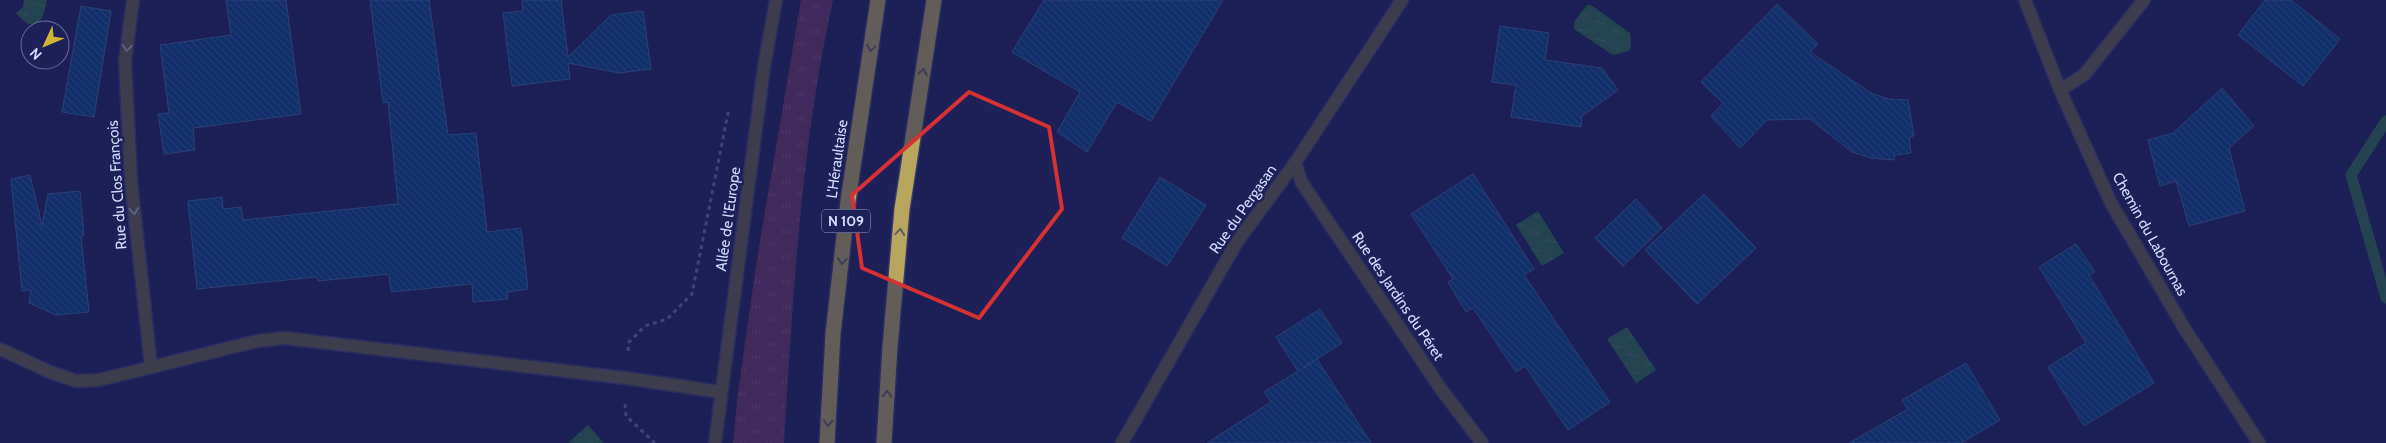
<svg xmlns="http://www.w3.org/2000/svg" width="2386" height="443" font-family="Cabin,sans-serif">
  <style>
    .grass { fill: url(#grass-tufts) }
    .water { fill: url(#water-ripples) }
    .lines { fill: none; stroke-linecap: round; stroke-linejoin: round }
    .stream { stroke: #2b6d47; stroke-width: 11 }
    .building { fill: url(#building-back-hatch); stroke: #3e679b }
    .minor-casing { stroke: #363b6e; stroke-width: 15 }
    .highway-casing { stroke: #363b6e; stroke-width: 18 }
    .path { stroke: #696e9c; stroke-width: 3; stroke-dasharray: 4 4; stroke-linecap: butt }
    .minor { stroke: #655e42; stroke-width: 12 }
    .highway { stroke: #b9a65e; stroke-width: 15 }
    .oneway { stroke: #a7a9b3 }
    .oneway2 { stroke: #635d5a }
    .marked { fill: none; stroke: #d63133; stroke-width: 4; stroke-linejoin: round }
    .labels { text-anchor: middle; stroke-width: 5; stroke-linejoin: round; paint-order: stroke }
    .shield { fill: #1d2157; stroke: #9ca3cc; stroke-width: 1 }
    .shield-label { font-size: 14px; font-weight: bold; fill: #d3dbfe }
    .street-label { font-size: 15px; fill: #d3dbfe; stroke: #1d2157 }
  </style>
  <defs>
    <pattern id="grass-tufts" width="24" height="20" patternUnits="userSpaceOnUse" patternTransform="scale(1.25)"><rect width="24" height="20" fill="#6b3660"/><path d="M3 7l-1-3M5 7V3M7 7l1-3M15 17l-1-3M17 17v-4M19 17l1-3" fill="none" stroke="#7f5278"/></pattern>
    <pattern id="water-ripples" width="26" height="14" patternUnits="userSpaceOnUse" patternTransform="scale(1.25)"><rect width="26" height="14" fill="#2b6d47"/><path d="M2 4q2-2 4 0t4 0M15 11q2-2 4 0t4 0" fill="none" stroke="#498163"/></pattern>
    <pattern id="building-back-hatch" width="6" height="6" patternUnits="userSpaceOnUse" patternTransform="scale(1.25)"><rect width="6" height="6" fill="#044181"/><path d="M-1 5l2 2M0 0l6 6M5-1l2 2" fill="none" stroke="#285c94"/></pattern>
  </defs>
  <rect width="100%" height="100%" fill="#1d2157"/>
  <path class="grass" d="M801 0H833C801 145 793 295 784 443H733L738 393 757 259Z"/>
  <g class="water">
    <path d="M24 0H47C43 22 36 36 16 13L23 7Z"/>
    <path d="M1587 5H1591L1630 33 1631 47 1629 51 1613 55 1574 29V22Z"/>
    <path d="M1538 211 1564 253 1542 266 1516 225Z"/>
    <path d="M1627 327 1656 370 1636 383 1607 339Z"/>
    <path d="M588 425 604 443H568Z"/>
  </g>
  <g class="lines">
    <path class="stream" d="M2386 121 2351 175 2386 298"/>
  </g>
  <g class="building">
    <path d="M226 0H286L301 114 193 128 195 150 164 154 158 114 169 113 160 45 231 35Z"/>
    <path d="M370 0H429L448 135 476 133 487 232 521 228 528 289 507 292 508 299 473 302 472 284 391 292 389 274 318 281 317 277 197 289 188 201 222 197 223 209 241 207 243 220 398 204 388 102 383 103Z"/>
    <path d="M522 0H561L568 57 611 15 643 11 651 69 619 73 568 63 570 79 512 86 503 13 523 11Z"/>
    <path d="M1044 0H1223L1151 121 1117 102 1087 152 1057 132 1080 92 1012 52Z"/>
    <path d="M2265 0H2291L2340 39 2303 86 2238 35Z"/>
    <path d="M1777 4 1818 44 1810 52 1871 93 1888 99 1908 100 1914 136 1909 137 1911 153 1895 155 1894 160 1871 158 1852 152 1810 119 1767 120 1740 148 1711 116 1723 103 1701 82Z"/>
    <path d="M81 6 111 11 94 117 62 112Z"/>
    <path d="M1500 26 1549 33 1545 60 1602 68 1618 90 1582 116 1581 127 1511 117 1516 85 1492 82Z"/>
    <path d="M2222 88 2254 126 2229 148 2245 211 2189 226 2176 181 2160 186 2148 140 2173 133Z"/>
    <path d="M1473 174 1534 269 1524 275 1610 402 1568 430 1525 366 1516 372 1473 308 1466 312 1448 282 1453 279 1411 214Z"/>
    <path d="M30 175 42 226 48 194 80 191 84 236H81L89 312 56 315 29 303 31 290 22 291 11 179Z"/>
    <path d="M1160 177 1206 205 1167 266 1122 238Z"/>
    <path d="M1704 194 1756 248 1697 304 1645 250Z"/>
    <path d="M1636 199 1662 228 1623 266 1595 238Z"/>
    <path d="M2076 244 2095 272 2089 275 2154 383 2084 426 2048 367 2086 343 2039 267Z"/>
    <path d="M1320 309 1342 343 1303 368 1317 359 1371 443H1207L1271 402 1264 392 1298 371 1276 337Z"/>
    <path d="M1966 363 2000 420 1961 443H1849L1908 409 1902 400Z"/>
  </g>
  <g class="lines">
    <g class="minor-casing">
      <g id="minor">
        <path d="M133 0 125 61 131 180 151 367"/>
        <path d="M2025 0 2060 90 2111 203 2186 331 2259 443"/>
        <path d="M2060 90 2084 75 2144 0"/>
        <path d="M1295 163 1302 183 1441 389 1482 443"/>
        <path d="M0 349 50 372 76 381 99 380 257 341 285 338 625 378 721 392"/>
        <path d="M715 443 764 67 776 0"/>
        <path d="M1122 443 1237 242 1295 163 1402 0"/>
      </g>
    </g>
    <g class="highway-casing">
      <g id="highway">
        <path d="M827 443 833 334 848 201 878 0"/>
        <path d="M884 443 890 347 902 209 934 0"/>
      </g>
    </g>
    <g class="path">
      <path d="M628 351 629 342 645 326 667 319 692 294 729 108"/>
      <path d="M625 404 626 416 655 443"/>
    </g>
    <use href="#minor" class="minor"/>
    <use href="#highway" class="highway"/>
  </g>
  <defs><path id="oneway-chevron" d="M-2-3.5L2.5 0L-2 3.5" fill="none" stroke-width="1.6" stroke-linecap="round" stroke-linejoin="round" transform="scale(1.25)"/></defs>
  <g class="oneway">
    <use href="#oneway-chevron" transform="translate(127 48) rotate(97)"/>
    <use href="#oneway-chevron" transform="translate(134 211) rotate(84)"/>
  </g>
  <g class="oneway2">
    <use href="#oneway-chevron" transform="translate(871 48) rotate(98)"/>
    <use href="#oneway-chevron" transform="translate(923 72) rotate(-81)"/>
    <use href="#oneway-chevron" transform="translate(900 232) rotate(-85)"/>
    <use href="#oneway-chevron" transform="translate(842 261) rotate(97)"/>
    <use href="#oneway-chevron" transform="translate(887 394) rotate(-87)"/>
    <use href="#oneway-chevron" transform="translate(828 423) rotate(93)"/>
  </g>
  <path d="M0 0H2386V443H0ZM969 92 1049 127 1062 209 979 318 862 268 852 195Z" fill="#1d2157" fill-opacity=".55" fill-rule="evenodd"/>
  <path class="marked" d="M969 92 1049 127 1062 209 979 318 862 268 852 195Z"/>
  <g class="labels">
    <rect class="shield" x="822" y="209.5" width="48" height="23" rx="4"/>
    <g class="shield-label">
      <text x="846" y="226">N 109</text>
    </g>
    <g class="street-label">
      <text transform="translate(837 159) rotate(-82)" y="5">L'Héraultaise</text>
      <text transform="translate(117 185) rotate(-94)" y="5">Rue du Clos François</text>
      <text transform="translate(1243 209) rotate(-55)" y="5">Rue du Pergasan</text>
      <text transform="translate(728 219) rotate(-82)" y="5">Allée de l'Europe</text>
      <text transform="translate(2150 234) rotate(61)" y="5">Chemin du Labournas</text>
      <text transform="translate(1398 296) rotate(56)" y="5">Rue des Jardins du Péret</text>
    </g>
  </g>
  <g transform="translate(45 45) rotate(226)"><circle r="24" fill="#1d2157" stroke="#666b9a"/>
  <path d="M0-4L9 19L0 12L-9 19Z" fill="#d4b635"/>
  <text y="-8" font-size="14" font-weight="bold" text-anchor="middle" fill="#d3dbfe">N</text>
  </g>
</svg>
